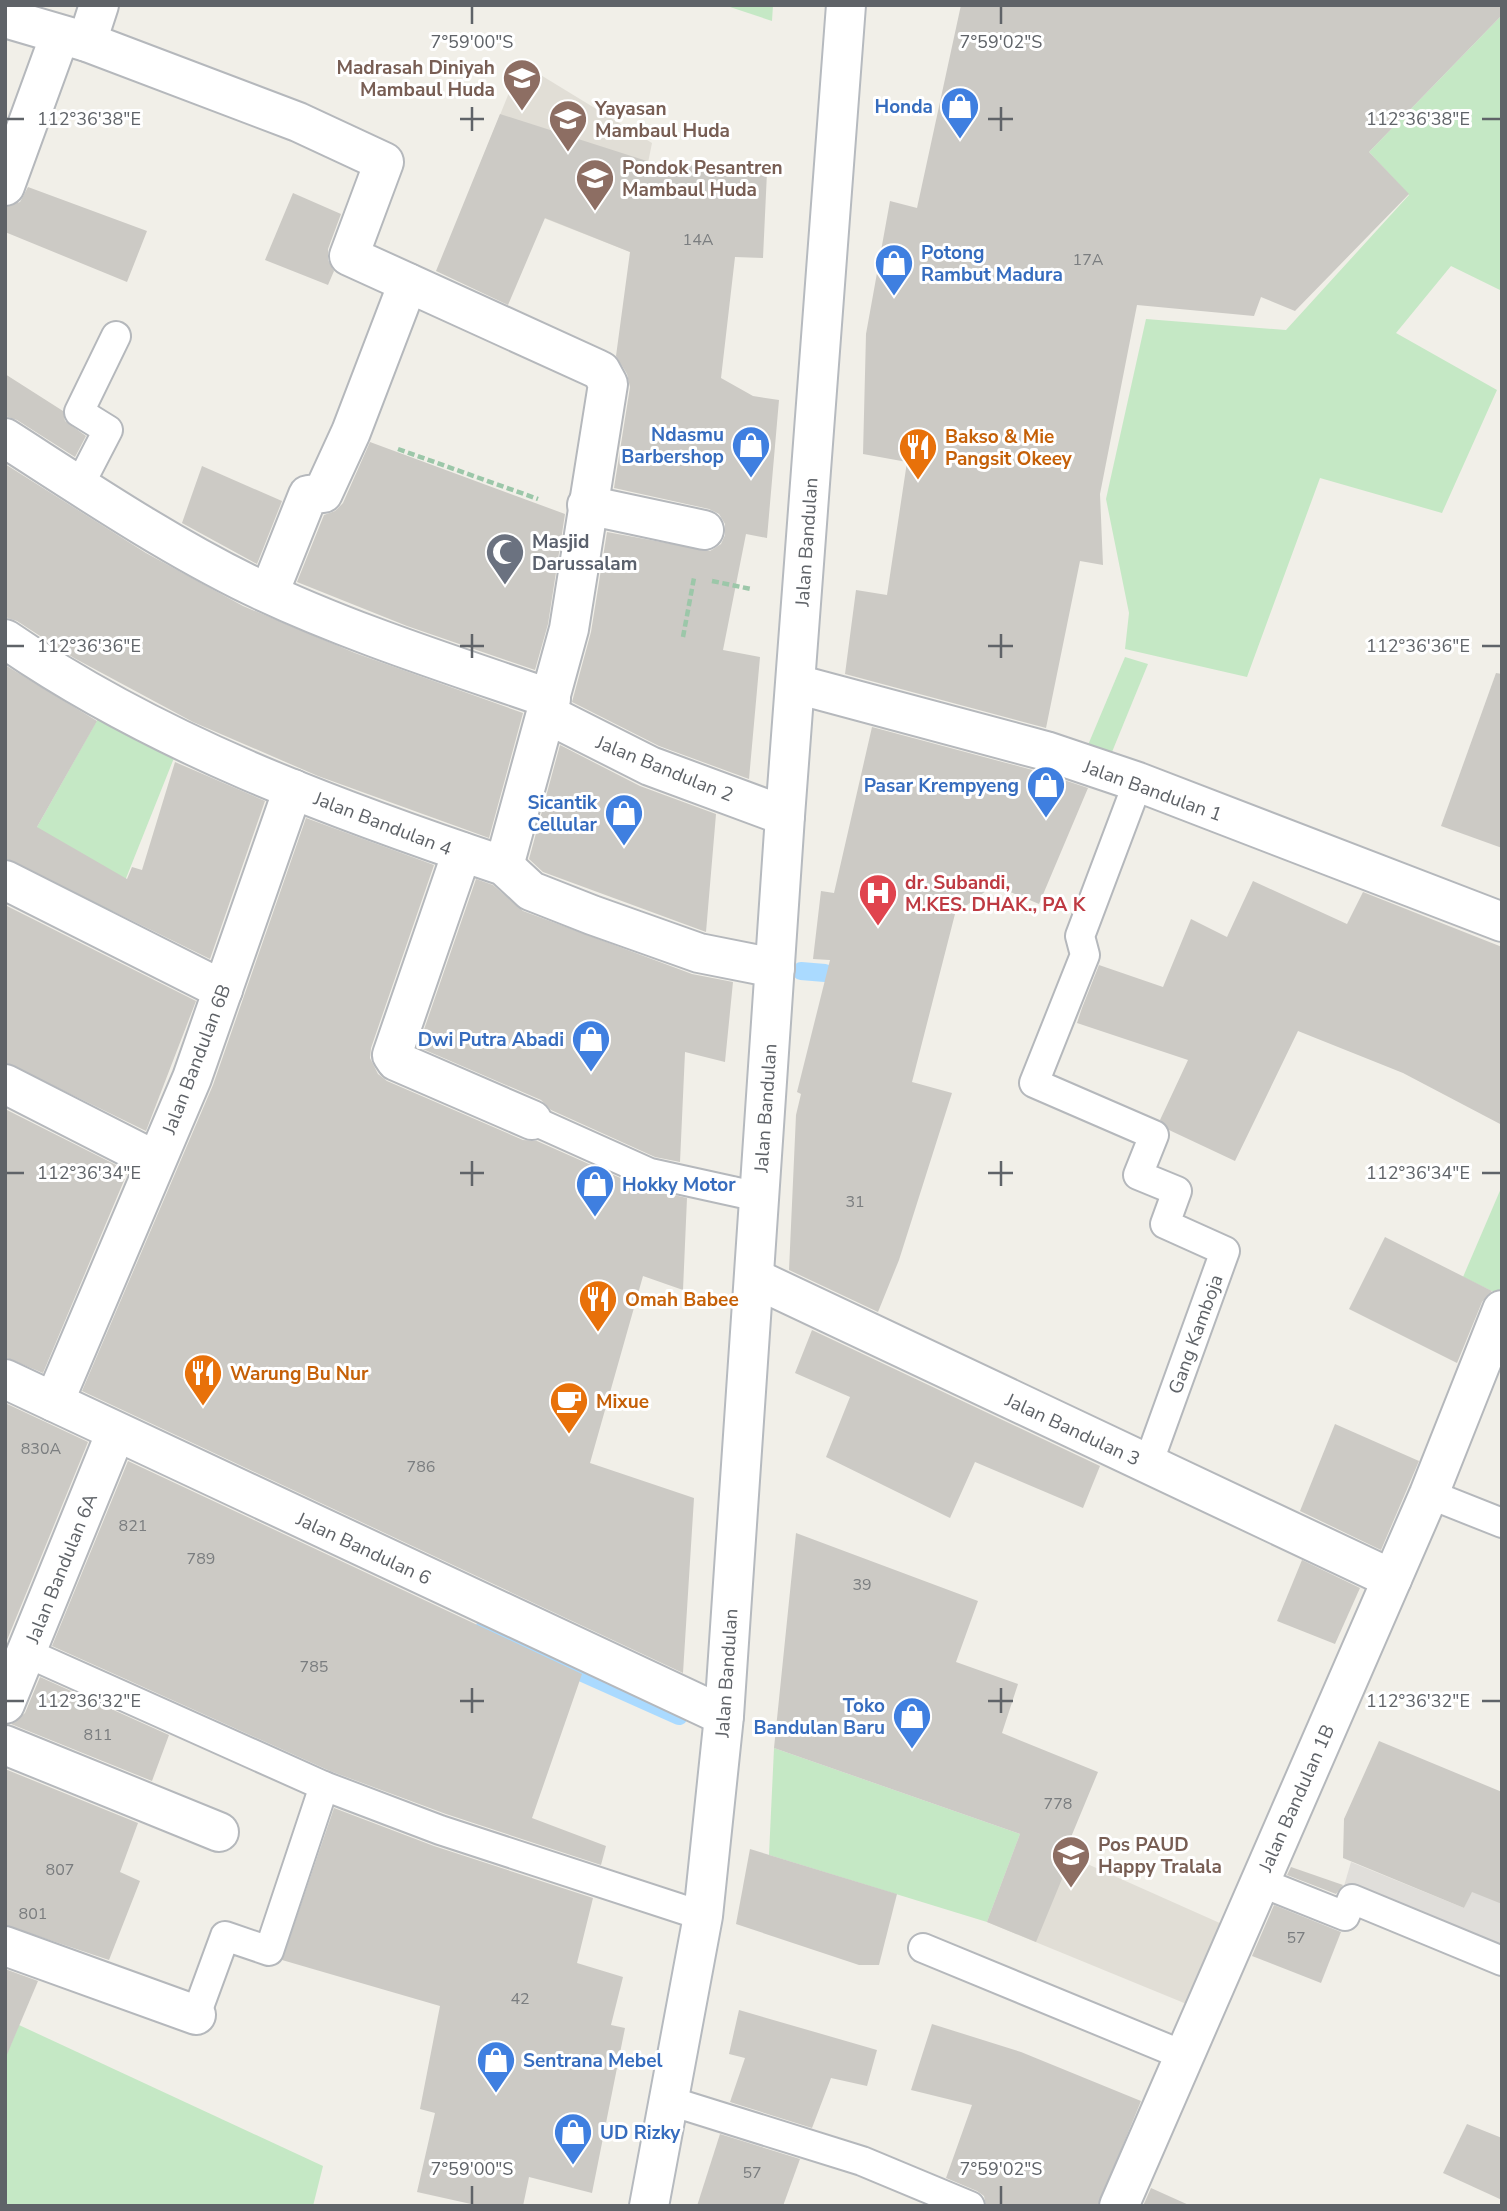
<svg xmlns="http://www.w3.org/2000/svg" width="1507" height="2211" font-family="'Nunito Sans',sans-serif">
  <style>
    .industrial { fill: #e0deda }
    .education { fill: #e1ded6 }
    .green { fill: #c5e8c5 }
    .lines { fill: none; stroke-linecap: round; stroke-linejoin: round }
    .stream { stroke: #aadaff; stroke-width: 18 }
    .building { fill: #cccac5 }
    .service-casing { stroke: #b5b8bc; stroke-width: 32 }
    .minor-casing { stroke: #b5b8bc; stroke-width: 42 }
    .secondary-casing { stroke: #b6babf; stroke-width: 42 }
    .path { stroke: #9cc7a9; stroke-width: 4.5; stroke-dasharray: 7 3.5; stroke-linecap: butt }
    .service { stroke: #fff; stroke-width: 28 }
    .minor { stroke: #fff; stroke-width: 38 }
    .secondary { stroke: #fff; stroke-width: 38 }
    .ticks { fill: none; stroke: #5f6368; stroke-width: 2.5 }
    .labels { text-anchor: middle; stroke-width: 6; stroke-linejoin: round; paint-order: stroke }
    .number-label { font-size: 16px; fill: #7a7d7f }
    .education-label { font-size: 19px; font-weight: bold; fill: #785e54; stroke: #fff; text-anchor: start }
    .shop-label { font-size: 19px; font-weight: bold; fill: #366cbe; stroke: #fff; text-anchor: end }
    .food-label { font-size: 19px; font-weight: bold; fill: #c56008; stroke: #fff; text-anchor: start }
    .worship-label { font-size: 19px; font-weight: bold; fill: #5b616d; stroke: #fff; text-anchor: start }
    .street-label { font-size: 19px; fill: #5f6368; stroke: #fff }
    .health-label { font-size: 19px; font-weight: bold; fill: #be3a42; stroke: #fff; text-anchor: start }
    .ticks-label { font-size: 18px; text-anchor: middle; fill: #5f6368; stroke: #fff; stroke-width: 6; stroke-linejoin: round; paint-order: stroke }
  </style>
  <rect width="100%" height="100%" fill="#f1efe8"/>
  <path class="industrial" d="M1502 1823V1951L1464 1929 1344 1886 1351 1862 1464 1908Z"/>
  <g class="education">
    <path d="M521 63 652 143 630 252 470 189Z"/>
    <path d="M1020 1834 1222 1924 1189 2005 987 1922Z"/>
  </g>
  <g class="green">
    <path d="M724 5H773L772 21Z"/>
    <path d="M1502 15V291L1451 266 1396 333 1497 390 1442 513 1320 478 1247 677 1125 649 1129 613 1106 499 1146 319 1286 330 1409 195 1369 152Z"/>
    <path d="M1125 657 1148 664 1112 752 1088 745Z"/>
    <path d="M100 715 174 758 109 921 51 887 55 881 37 827Z"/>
    <path d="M1502 1186V1284L1498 1294 1463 1277Z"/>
    <path d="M774 1748 1020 1834 987 1922 769 1855Z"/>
    <path d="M19 2025 323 2166 313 2206H5V2058Z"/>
  </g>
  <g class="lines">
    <g class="stream">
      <path d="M801 971 825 973"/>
      <path d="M484 1629 679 1716"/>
    </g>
  </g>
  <g class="building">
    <path d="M961 5H1502V15L1369 152 1409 194 1295 311 1261 297 1254 316 1137 305 1100 494 1103 565 1080 561 1046 728 845 674 856 590 887 595 907 462 863 454 866 334 890 201 917 208Z"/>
    <path d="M500 114 650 162 767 172 763 258 735 257 721 378 753 396 779 400 767 538 746 534 723 650 760 657 749 779 659 746 572 702 591 632 607 532 710 551 721 544 725 535V524L719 514 709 509 614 488 630 387 627 374 616 356 630 252 545 218 508 305 436 271Z"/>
    <path d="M28 187 147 231 127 282 5 232V207L20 202Z"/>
    <path d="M293 193 341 214 328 249V260L334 271 328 285 265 260Z"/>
    <path d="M5 374 63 411 65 421 86 436 75 457 17 420 5 416Z"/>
    <path d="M370 442 565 514 548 624 535 670 407 626 297 582 324 515 335 511 343 503Z"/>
    <path d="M5 464 146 553 243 606 355 653 523 713 489 838 318 776 193 722 74 658 17 621 5 617Z"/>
    <path d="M202 466 282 501 257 564 182 523Z"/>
    <path d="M5 665 97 721 37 827 127 879 132 867 142 870 175 762 265 801 210 959 5 858Z"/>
    <path d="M1496 673 1502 674V848L1441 826Z"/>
    <path d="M872 727 1040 772 1088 788 1039 904 994 885 955 914 912 1082 952 1093 899 1260 878 1312 789 1270 796 1115 801 1094 797 1092 830 960 813 959 821 891 834 893Z"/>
    <path d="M560 745 640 786 716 814 706 932 543 872 529 859Z"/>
    <path d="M306 818 434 865 371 1048 370 1058 378 1074 387 1081 523 1140 537 1141 643 1188 687 1198 683 1290 643 1276 590 1463 694 1498 683 1673 82 1391 213 1085Z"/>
    <path d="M476 879 493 885 523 911 692 974 733 982 725 1062 685 1052 680 1162 655 1157 551 1110 541 1100 418 1047Z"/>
    <path d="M1253 881 1347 924 1363 892 1502 947V1125L1403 1073 1298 1031 1235 1161 1169 1130 1160 1120 1188 1060 1077 1023 1082 1008 1099 965 1163 987 1191 919 1227 937Z"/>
    <path d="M5 905 196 1001 146 1131 5 1062Z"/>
    <path d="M5 1109 128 1171 43 1373 5 1357Z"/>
    <path d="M1385 1237 1492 1291 1482 1302 1457 1363 1349 1309Z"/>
    <path d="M812 1330 1100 1466 1083 1508 975 1462 950 1518 826 1457 850 1397 795 1373Z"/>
    <path d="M5 1403 88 1442 5 1645Z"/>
    <path d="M1335 1424 1419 1461 1381 1550 1300 1511Z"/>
    <path d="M128 1461 582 1674 532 1818 606 1846 601 1865 446 1814 330 1771 52 1646Z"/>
    <path d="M796 1533 978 1601 956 1662 1018 1684 1002 1733 1098 1772 1064 1854 1071 1857 1036 1942 987 1922 1020 1834 774 1748Z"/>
    <path d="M1302 1560 1360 1588 1335 1644 1277 1621Z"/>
    <path d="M40 1677 169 1735 152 1781 11 1724 25 1713Z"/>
    <path d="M1379 1741 1502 1792V1904L1472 1892 1464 1908 1343 1858 1344 1819Z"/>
    <path d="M5 1769 138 1823 120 1872 140 1881 109 1960 5 1925Z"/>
    <path d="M334 1808 434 1846 593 1898 577 1963 623 1977 611 2025 625 2028 592 2193 529 2177 523 2206H480L417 2192 435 2113 420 2109 440 2006 282 1960Z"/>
    <path d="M750 1849 897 1894 879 1965H859L736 1924Z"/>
    <path d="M1291 1867 1343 1885 1336 1894 1287 1875Z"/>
    <path d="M1274 1905 1341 1932 1321 1983 1252 1956Z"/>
    <path d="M5 1969 38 1981 6 2057H5Z"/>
    <path d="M739 2010 877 2050 867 2086 831 2078 812 2128 730 2102 745 2058 729 2054Z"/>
    <path d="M932 2024 1021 2052 1141 2101 1098 2206H986L984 2196 977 2191 946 2178 972 2105 911 2090Z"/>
    <path d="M1467 2124 1502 2138V2200L1443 2173Z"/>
    <path d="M720 2134 800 2159 783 2206H697Z"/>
    <path d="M1151 2188 1191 2206H1143Z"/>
  </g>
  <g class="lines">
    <g class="service-casing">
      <g id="service">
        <path d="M79 486 108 430 79 412 116 336"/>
        <path d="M1138 782 1080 936 1085 955 1034 1083 1154 1135 1138 1175 1177 1191 1165 1224 1225 1251 1148 1464"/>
        <path d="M532 1120 650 1173 759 1197"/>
        <path d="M1429 1494 1502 1523"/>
        <path d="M27 1653 324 1786 440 1830 703 1916"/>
        <path d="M1260 1882 1345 1916 1352 1899 1502 1961"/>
        <path d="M923 1948 1185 2056"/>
        <path d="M196 2015 225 1936 269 1951 324 1786"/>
        <path d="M670 2101 862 2161 970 2206"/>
      </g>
    </g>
    <g class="minor-casing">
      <g id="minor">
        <path d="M5 18 87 42 298 122 384 162 349 256 595 368 601 371 608 384 569 629 504 866"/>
        <path d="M87 42 99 5"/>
        <path d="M5 186 60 35"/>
        <path d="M5 438C86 490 166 544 252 586 348 632 450 664 551 699"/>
        <path d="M587 505 704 530"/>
        <path d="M269 593 308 495 323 493 351 432 408 283"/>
        <path d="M5 639C156 743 331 808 504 866L531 891 592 915 699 953 775 968"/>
        <path d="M796 684 1046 751 1138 782 1502 922"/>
        <path d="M547 714 650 766 785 816"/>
        <path d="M462 852 392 1055 396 1061 532 1120"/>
        <path d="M5 880 223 990"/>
        <path d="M5 1084 156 1161"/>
        <path d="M754 1278 1392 1579"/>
        <path d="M5 1379 724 1716"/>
        <path d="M54 1402 192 1078 293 789"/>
        <path d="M5 1704 116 1432"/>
        <path d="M5 1745 219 1832"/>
        <path d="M5 1946 196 2015"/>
        <path d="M1119 2206 1429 1494 1502 1310"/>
      </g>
    </g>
    <g class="secondary-casing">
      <path id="secondary" d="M649 2206 703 1916 724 1716 785 816 846 5"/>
    </g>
    <g class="path">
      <path d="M398 449 538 499"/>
      <path d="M712 581 751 589"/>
      <path d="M683 637 694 578"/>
    </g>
    <use href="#service" class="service"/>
    <use href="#minor" class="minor"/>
    <use href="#secondary" class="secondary"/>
  </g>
  <path class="ticks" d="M472 7V24M1001 7V24M472 107V131M1001 107V131M7 119H24M460 119H484M988 119H1013M1482 119H1500M472 634V658M1001 634V658M7 646H24M460 646H484M988 646H1013M1482 646H1500M472 1161V1186M1001 1161V1186M7 1173H24M460 1173H484M988 1173H1013M1482 1173H1500M472 1688V1713M1001 1688V1713M7 1701H24M460 1701H484M988 1701H1013M1482 1701H1500M472 2186V2204M1001 2186V2204"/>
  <defs>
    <g id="school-pin" transform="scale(2.0125)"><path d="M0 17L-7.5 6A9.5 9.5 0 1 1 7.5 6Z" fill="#8d6e63" stroke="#fff"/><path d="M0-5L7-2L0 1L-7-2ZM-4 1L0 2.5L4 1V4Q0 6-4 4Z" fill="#fff"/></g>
    <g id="shop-pin" transform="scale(2.0125)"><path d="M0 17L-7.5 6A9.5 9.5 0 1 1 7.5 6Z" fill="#3f7fe0" stroke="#fff"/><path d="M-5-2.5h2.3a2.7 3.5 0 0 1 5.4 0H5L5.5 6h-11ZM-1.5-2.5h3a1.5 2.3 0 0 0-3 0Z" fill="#fff"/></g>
    <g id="restaurant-pin" transform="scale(2.0125)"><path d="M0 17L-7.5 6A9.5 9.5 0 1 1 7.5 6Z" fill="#e8710a" stroke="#fff"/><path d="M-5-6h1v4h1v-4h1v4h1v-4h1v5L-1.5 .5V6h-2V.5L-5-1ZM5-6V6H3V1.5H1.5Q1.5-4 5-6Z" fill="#fff"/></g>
    <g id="mosque-pin" transform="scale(2.0125)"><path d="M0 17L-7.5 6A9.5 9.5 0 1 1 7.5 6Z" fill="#6b7280" stroke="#fff"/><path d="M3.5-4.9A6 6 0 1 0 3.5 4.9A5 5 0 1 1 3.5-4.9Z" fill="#fff"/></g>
    <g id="hospital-pin" transform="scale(2.0125)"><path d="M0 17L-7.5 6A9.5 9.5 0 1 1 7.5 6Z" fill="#e0444e" stroke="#fff"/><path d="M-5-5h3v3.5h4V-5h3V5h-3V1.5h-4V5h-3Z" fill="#fff"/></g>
    <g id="cafe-pin" transform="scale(2.0125)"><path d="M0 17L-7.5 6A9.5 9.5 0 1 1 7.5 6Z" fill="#e8710a" stroke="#fff"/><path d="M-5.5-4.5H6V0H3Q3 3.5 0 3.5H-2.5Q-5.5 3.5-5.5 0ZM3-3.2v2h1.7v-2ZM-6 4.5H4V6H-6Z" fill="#fff"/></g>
  </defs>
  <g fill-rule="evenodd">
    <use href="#school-pin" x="522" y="78"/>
    <use href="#shop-pin" x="960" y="106"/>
    <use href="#school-pin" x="568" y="119"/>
    <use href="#school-pin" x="595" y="178"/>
    <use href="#shop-pin" x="894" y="263"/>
    <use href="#shop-pin" x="751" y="445"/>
    <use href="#restaurant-pin" x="918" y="447"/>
    <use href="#mosque-pin" x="505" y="552"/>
    <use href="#shop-pin" x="1046" y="785"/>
    <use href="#shop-pin" x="624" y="813"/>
    <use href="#hospital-pin" x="878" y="893"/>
    <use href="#shop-pin" x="591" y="1039"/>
    <use href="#shop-pin" x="595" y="1184"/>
    <use href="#restaurant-pin" x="598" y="1299"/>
    <use href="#restaurant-pin" x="203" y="1373"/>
    <use href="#cafe-pin" x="569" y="1401"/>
    <use href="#shop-pin" x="912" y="1716"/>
    <use href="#school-pin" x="1071" y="1855"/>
    <use href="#shop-pin" x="496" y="2060"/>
    <use href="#shop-pin" x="573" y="2132"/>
  </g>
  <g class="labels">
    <g class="number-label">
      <text x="698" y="245">14A</text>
      <text x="1088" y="265">17A</text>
      <text x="855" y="1207">31</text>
      <text x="41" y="1454">830A</text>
      <text x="421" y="1472">786</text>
      <text x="133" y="1531">821</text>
      <text x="201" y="1564">789</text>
      <text x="862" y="1590">39</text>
      <text x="314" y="1672">785</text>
      <text x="98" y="1740">811</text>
      <text x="1058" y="1809">778</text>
      <text x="60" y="1875">807</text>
      <text x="33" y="1919">801</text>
      <text x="1296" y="1943">57</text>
      <text x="520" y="2004">42</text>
      <text x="752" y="2178">57</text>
    </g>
    <g class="education-label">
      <text x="495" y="74" text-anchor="end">Madrasah Diniyah<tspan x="495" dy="22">Mambaul Huda</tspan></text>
      <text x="595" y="115">Yayasan<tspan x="595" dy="22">Mambaul Huda</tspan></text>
      <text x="622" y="174">Pondok Pesantren<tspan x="622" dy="22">Mambaul Huda</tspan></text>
      <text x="1098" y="1851">Pos PAUD<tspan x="1098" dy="22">Happy Tralala</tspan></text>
    </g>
    <g class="shop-label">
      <text x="933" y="113">Honda</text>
      <text x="921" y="259" text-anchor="start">Potong<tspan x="921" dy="22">Rambut Madura</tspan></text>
      <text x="724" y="441">Ndasmu<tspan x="724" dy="22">Barbershop</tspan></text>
      <text x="1019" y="792">Pasar Krempyeng</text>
      <text x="597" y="809">Sicantik<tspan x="597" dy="22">Cellular</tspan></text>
      <text x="564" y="1046">Dwi Putra Abadi</text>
      <text x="622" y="1191" text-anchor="start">Hokky Motor</text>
      <text x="885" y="1712">Toko<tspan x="885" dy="22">Bandulan Baru</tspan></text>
      <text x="523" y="2067" text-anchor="start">Sentrana Mebel</text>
      <text x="600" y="2139" text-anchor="start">UD Rizky</text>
    </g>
    <g class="food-label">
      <text x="945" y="443">Bakso &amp; Mie<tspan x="945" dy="22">Pangsit Okeey</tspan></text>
      <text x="625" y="1306">Omah Babee</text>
      <text x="230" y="1380">Warung Bu Nur</text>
      <text x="596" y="1408">Mixue</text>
    </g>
    <g class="worship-label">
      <text x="532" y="548">Masjid<tspan x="532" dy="22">Darussalam</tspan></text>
    </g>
    <g class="street-label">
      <text transform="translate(806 542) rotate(-86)" y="7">Jalan Bandulan</text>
      <text transform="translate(665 768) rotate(22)" y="7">Jalan Bandulan 2</text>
      <text transform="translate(1153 790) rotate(20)" y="7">Jalan Bandulan 1</text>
      <text transform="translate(383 823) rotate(21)" y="7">Jalan Bandulan 4</text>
      <text transform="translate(196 1059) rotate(-69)" y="7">Jalan Bandulan 6B</text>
      <text transform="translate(765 1108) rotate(-86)" y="7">Jalan Bandulan</text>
      <text transform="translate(1195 1334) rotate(-70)" y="7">Gang Kamboja</text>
      <text transform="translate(1073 1429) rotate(25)" y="7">Jalan Bandulan 3</text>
      <text transform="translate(364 1548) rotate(25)" y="7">Jalan Bandulan 6</text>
      <text transform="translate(61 1568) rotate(-68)" y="7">Jalan Bandulan 6A</text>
      <text transform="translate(726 1673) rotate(-86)" y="7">Jalan Bandulan</text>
      <text transform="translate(1296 1798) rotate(-66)" y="7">Jalan Bandulan 1B</text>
    </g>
    <g class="health-label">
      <text x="905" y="889">dr. Subandi,<tspan x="905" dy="22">M.KES. DHAK., PA K</tspan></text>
    </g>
  </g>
  <g class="ticks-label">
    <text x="472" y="48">7°59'00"S</text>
    <text x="1001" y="48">7°59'02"S</text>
    <text x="1418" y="125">112°36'38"E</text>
    <text x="89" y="125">112°36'38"E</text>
    <text x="1418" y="652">112°36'36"E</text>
    <text x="89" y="652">112°36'36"E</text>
    <text x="1418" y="1179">112°36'34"E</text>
    <text x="89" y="1179">112°36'34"E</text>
    <text x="1418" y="1707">112°36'32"E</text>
    <text x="89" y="1707">112°36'32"E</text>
    <text x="472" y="2175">7°59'00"S</text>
    <text x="1001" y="2175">7°59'02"S</text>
  </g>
  <rect width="1507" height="2211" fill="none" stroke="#5f6368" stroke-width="14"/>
</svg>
